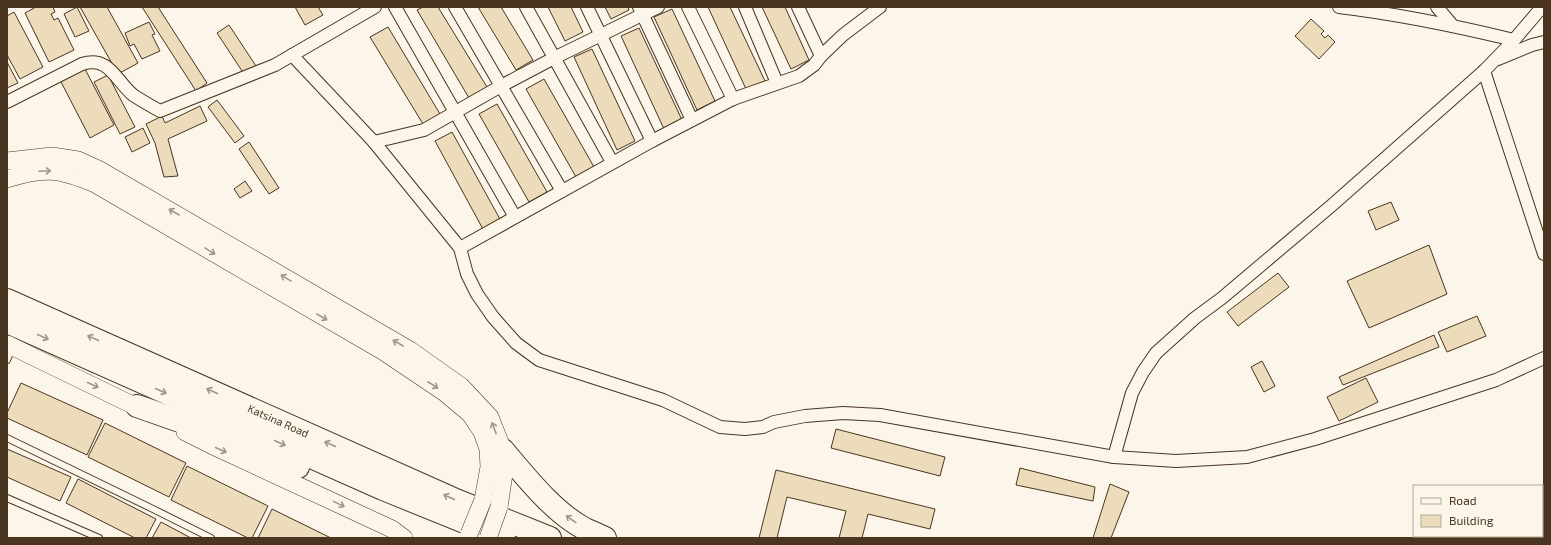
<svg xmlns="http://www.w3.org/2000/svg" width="1551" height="545" font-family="'Exo 2',sans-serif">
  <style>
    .building { fill: #ecdcbc; stroke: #4a3520 }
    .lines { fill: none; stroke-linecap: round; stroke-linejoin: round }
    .lane-casing { stroke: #4a3520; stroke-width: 8 }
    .street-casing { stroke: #4a3520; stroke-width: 14 }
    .secondary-casing { stroke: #4a3520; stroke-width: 18 }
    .highway-casing { stroke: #4a3520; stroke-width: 24 }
    .lane { stroke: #fbf6e9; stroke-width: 6 }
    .street { stroke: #fbf6e9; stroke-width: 12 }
    .secondary { stroke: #fbf6e9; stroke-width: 17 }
    .highway { stroke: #fbf6e9; stroke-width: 22 }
    .secondary-bridge-casing { stroke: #4a3520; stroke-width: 18; stroke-linecap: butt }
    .secondary-bridge { stroke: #fbf6e9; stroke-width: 17 }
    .oneway { stroke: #a29684 }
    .labels { text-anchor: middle; stroke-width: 3; stroke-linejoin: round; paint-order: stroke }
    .street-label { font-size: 11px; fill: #4a3520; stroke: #fbf6e9 }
  </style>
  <rect width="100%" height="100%" fill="#fbf6e9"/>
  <g class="building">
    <path d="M36 7H53L55 12 51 14 54 20 58 18 74 50 49 62 25 13Z"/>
    <path d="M77 7 89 31 75 37 64 14Z"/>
    <path d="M80 7H107L138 63 118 74Z"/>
    <path d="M142 7H158L207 83 196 91Z"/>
    <path d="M295 7H318L323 15 305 25Z"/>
    <path d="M423 7H438L487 87 469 98 417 10Z"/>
    <path d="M478 7H501L533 60 516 70Z"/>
    <path d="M548 7H571L583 32 565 41Z"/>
    <path d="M605 7H628L629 10 611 19Z"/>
    <path d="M708 7H730L765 81 746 89Z"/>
    <path d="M762 7H785L809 60 791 69Z"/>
    <path d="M672 9 715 101 697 110 654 17Z"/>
    <path d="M14 12 43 67 20 79 7 55V16Z"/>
    <path d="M1311 19 1324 31 1321 34 1325 38 1328 35 1335 42 1319 59 1295 36Z"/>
    <path d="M149 22 155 34 152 35 160 51 142 59 134 44 130 46 125 33Z"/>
    <path d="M229 25 256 66 244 74 217 33Z"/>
    <path d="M388 27 440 114 423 124 370 37Z"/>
    <path d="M639 28 682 120 664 129 621 36Z"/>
    <path d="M592 49 635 141 617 150 574 57Z"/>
    <path d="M7 62 18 83 7 88Z"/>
    <path d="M84 67 114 125 90 138 60 80Z"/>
    <path d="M108 75 135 127 120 134 94 82Z"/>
    <path d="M544 79 594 167 576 177 526 89Z"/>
    <path d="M217 100 244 136 235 143 208 107Z"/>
    <path d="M497 104 547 192 529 202 479 114Z"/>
    <path d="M200 106 207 121 168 139 178 176 164 177 155 143 146 124 162 116 165 123Z"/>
    <path d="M143 128 150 143 132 152 125 137Z"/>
    <path d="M452 132 501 221 484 231 435 141Z"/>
    <path d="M249 142 279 188 269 194 239 149Z"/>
    <path d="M245 181 252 191 240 198 234 189Z"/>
    <path d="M1391 202 1399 220 1376 230 1368 211Z"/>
    <path d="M1429 245 1447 294 1369 328 1347 281Z"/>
    <path d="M1278 273 1289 287 1238 326 1227 312Z"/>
    <path d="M1477 316 1486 336 1447 352 1438 332Z"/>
    <path d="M1434 335 1439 347 1343 385 1339 377Z"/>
    <path d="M1262 361 1275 386 1264 392 1251 367Z"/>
    <path d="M1366 378 1378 402 1339 421 1327 397Z"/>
    <path d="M21 383 103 420 87 455 7 418V413Z"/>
    <path d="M105 423 186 463 169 497 88 457Z"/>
    <path d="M836 429 945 457 940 476 831 448Z"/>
    <path d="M7 449 71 477 60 501 7 477Z"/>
    <path d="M187 466 268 506 252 538H248L171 500Z"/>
    <path d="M1020 468 1095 487 1093 501 1016 485Z"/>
    <path d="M776 470 935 509 930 529 868 514 862 538H839L846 511 787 497 777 538H759Z"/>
    <path d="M78 479 156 519 146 538H135L66 503Z"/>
    <path d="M1110 484 1129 492 1111 538H1093Z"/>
    <path d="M272 509 331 538H258Z"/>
    <path d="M161 522 191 538H152Z"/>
  </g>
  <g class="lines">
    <g class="lane-casing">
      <g id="lane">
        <path d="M7 360 12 348"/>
        <path d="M7 438 153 509 211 538"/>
        <path d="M7 498 99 538"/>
      </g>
    </g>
    <g class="street-casing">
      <g id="street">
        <path d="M395 7 515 217"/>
        <path d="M455 7 562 191"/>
        <path d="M526 7 612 162"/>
        <path d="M587 7 652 141"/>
        <path d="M639 7 692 120"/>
        <path d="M688 7 733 99"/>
        <path d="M745 7 777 83"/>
        <path d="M798 7 821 56"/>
        <path d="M1339 7C1398 14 1456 26 1514 40"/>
        <path d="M1437 7 1453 26"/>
        <path d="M292 55 374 142 460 248 467 274 477 294 493 317 516 343 539 360 663 400 720 427 745 429 763 427 774 422 805 416 843 413 880 415 1114 457 1176 461 1247 457 1315 439 1496 380 1544 358"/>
        <path d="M1498 59 1532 45 1544 42"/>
        <path d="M1484 71 1544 254"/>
        <path d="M7 102 82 64C109 55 116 81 133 95 142 101 151 106 160 111L275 65 375 7"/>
        <path d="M374 142 424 130 501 86 554 58 658 7"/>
        <path d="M460 248 652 141 733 99 799 76 814 65 821 56 843 35 880 7"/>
        <path d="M1114 457 1132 393 1143 372 1156 353 1195 318 1222 298 1331 206 1484 71 1514 40 1542 7"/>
      </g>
    </g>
    <g class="secondary-casing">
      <g id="secondary">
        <path d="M7 161 52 156 78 160 100 170 410 350 461 386 490 417 503 450 505 467 499 507"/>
        <path d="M7 179C45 167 59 169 95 184L384 352 445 393 470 414 482 432 488 449 489 467 483 500"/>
        <path d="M7 344 147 412"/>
        <path d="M185 432 213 446 392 529 404 538"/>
      </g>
    </g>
    <g class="highway-casing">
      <g id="highway">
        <path id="s1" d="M7 300 458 501 550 538"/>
        <path d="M7 322 383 489 504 538"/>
        <path d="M137 406 194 426 298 467"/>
        <path d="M503 450C526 477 553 512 585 529 592 532 599 535 605 538"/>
      </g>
    </g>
    <use href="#lane" class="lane"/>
    <use href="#street" class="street"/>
    <use href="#secondary" class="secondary"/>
    <use href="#highway" class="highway"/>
    <g class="secondary-bridge-casing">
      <g id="secondary-bridge">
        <path d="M469 534 483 500"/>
        <path d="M488 538 499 507"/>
      </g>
    </g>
    <use href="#secondary-bridge" class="secondary-bridge"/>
  </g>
  <defs><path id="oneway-shaft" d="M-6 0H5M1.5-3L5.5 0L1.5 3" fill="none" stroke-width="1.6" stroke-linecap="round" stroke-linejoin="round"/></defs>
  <g class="oneway">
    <use href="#oneway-shaft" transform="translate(45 171) rotate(-3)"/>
    <use href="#oneway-shaft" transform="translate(174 212) rotate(-150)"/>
    <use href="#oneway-shaft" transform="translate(210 251) rotate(31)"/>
    <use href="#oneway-shaft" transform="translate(286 278) rotate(-149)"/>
    <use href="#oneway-shaft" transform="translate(322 317) rotate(30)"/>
    <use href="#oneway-shaft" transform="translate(43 337) rotate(24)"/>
    <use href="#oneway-shaft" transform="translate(93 338) rotate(-156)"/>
    <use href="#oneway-shaft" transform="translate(398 343) rotate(-150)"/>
    <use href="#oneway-shaft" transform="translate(93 385) rotate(25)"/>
    <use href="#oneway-shaft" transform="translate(433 385) rotate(33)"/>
    <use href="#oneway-shaft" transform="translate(161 391) rotate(24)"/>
    <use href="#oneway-shaft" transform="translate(212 391) rotate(-156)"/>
    <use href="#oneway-shaft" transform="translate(494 428) rotate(-111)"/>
    <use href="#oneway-shaft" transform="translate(280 443) rotate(24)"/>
    <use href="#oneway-shaft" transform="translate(330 444) rotate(-156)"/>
    <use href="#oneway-shaft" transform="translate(221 450) rotate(24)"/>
    <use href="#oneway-shaft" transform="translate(449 497) rotate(-156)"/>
    <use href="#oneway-shaft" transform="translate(339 504) rotate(26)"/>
    <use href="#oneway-shaft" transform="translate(571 519) rotate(-144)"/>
  </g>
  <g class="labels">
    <g class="street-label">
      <text dy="4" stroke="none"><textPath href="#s1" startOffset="297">Katsina Road</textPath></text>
    </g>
  </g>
  <rect width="1551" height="545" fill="none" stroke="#4a3520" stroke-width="16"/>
  <rect x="1413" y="485" width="130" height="52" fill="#fbf6e9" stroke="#b4a999"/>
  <rect x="1421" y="498" width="20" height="6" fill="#fbf6e9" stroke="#b4a999"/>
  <text x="1449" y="505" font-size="12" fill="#4a3520">Road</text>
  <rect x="1421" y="515" width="20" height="12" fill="#ecdcbc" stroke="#b4a999"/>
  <text x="1449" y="525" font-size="12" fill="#4a3520">Building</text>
</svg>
